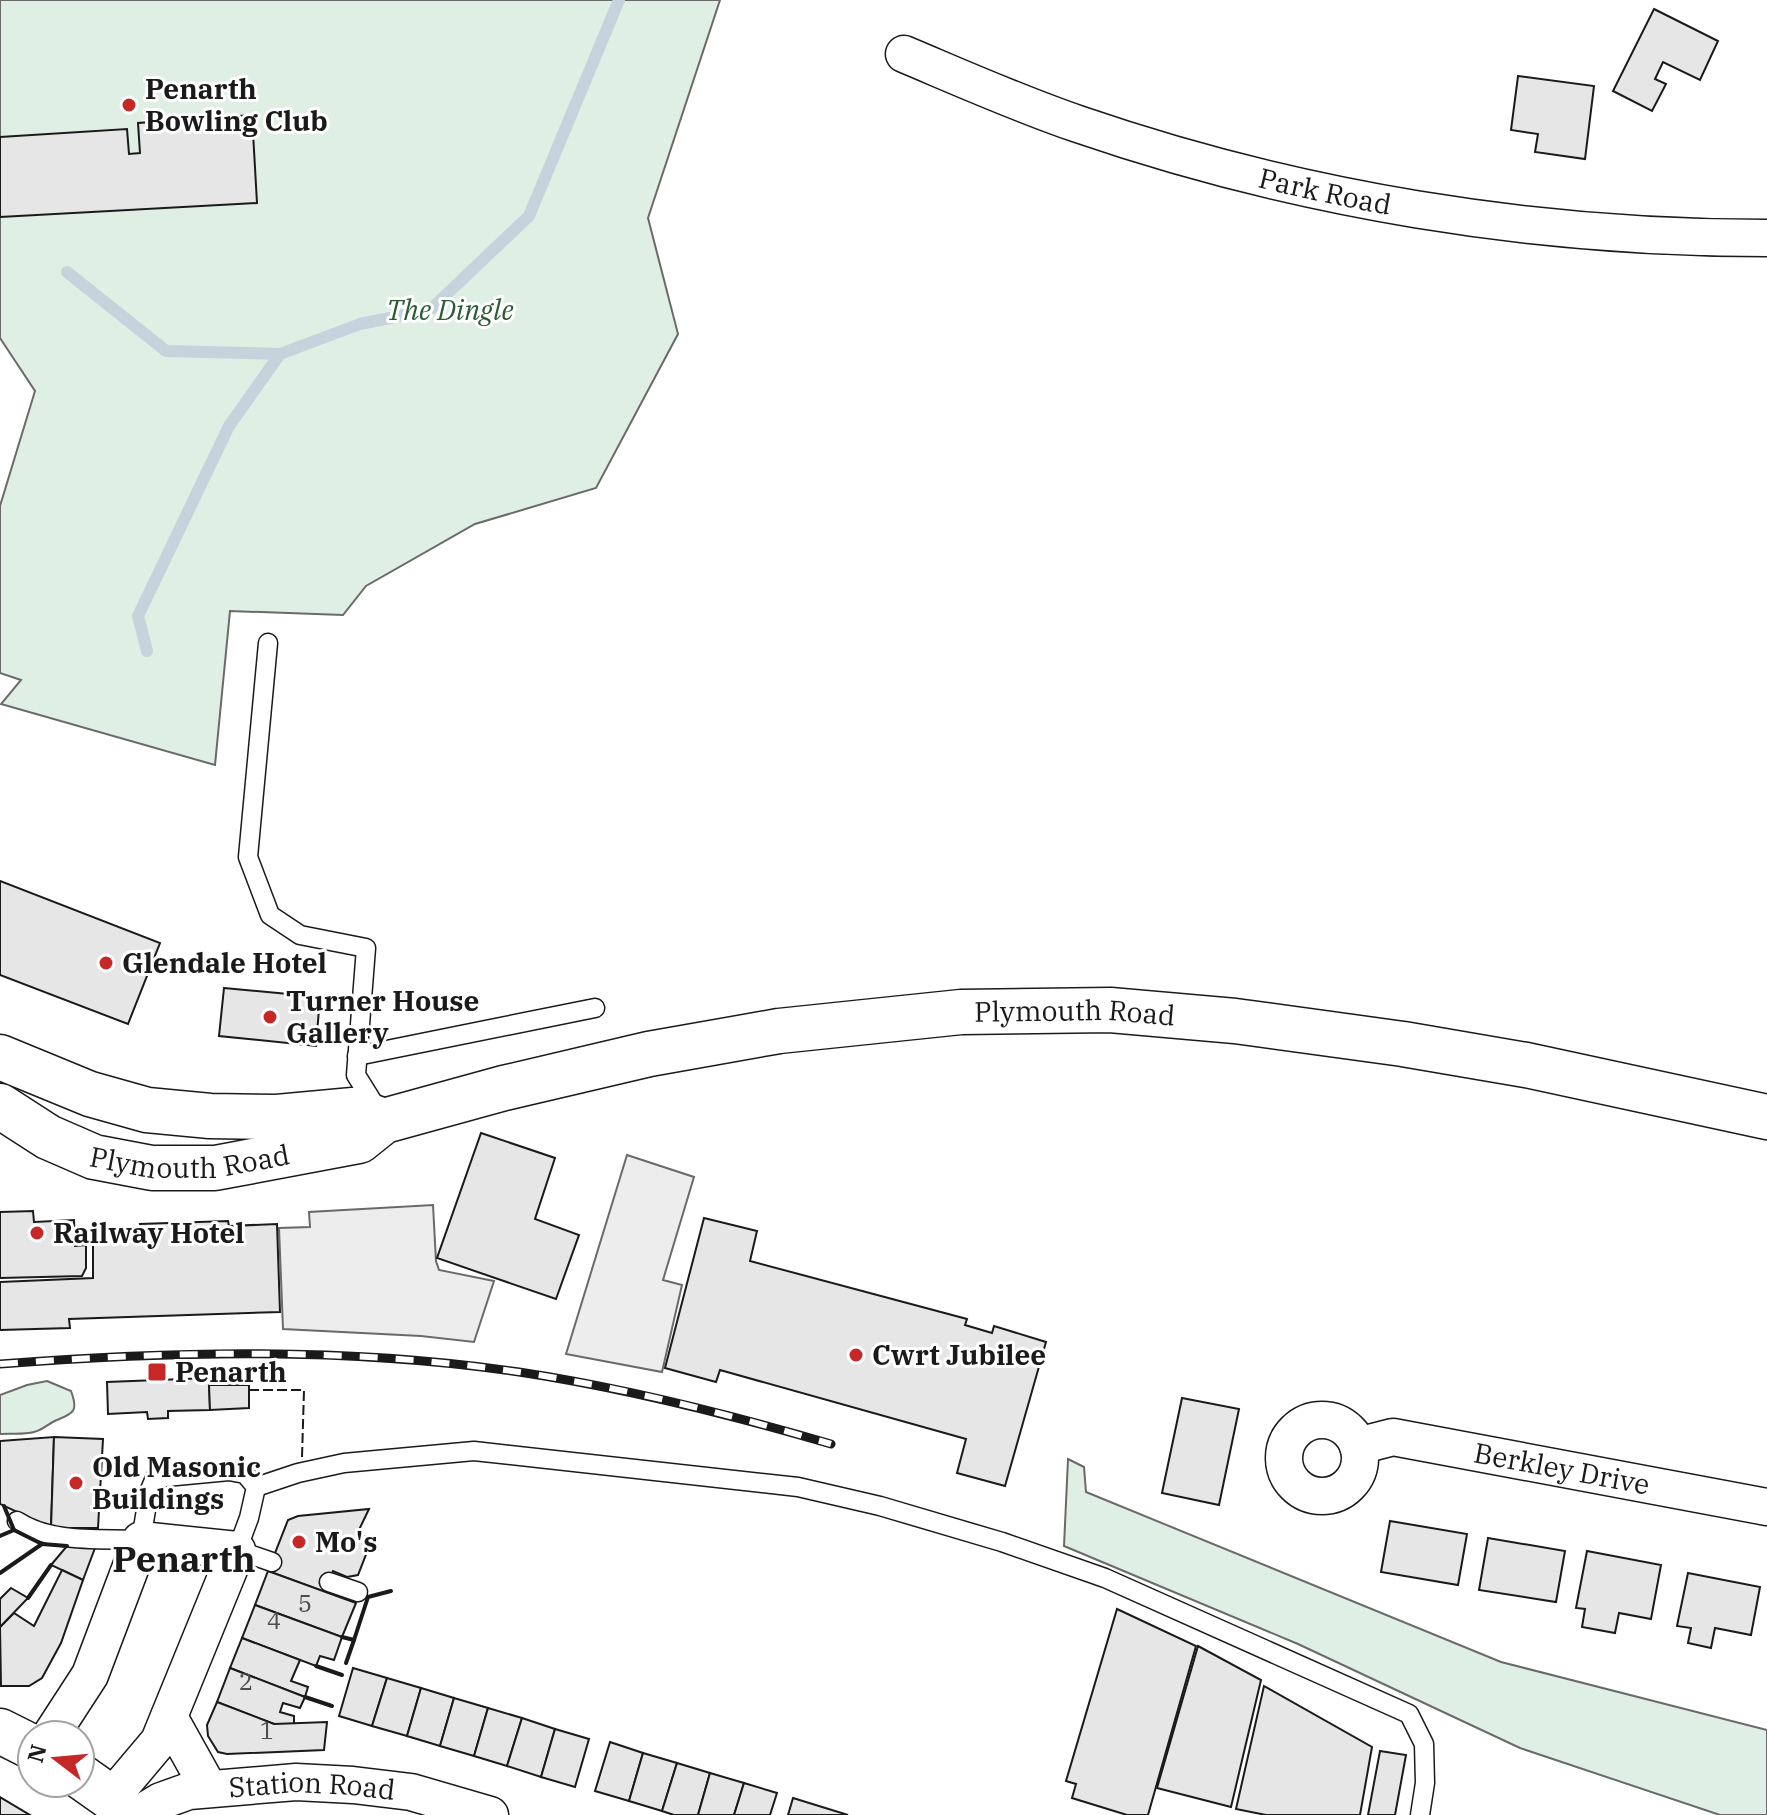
<svg xmlns="http://www.w3.org/2000/svg" width="1767" height="1815" font-family="'IBM Plex Serif',serif">
  <style>
    .green { fill: #e0efe3; stroke: #6a6a6a; stroke-width: 2 }
    .parking { fill: #ededed; stroke: #6a6a6a; stroke-width: 2 }
    .lines { fill: none; stroke-linecap: round; stroke-linejoin: round }
    .stream { stroke: #c6d2dc; stroke-width: 12 }
    .building { fill: #e6e6e6; stroke: #1a1a1a; stroke-width: 2 }
    .lane-casing { stroke: #1a1a1a; stroke-width: 21 }
    .street-casing { stroke: #1a1a1a; stroke-width: 39 }
    .secondary-casing { stroke: #1a1a1a; stroke-width: 47 }
    .lane { stroke: #fff; stroke-width: 18 }
    .street { stroke: #fff; stroke-width: 36 }
    .secondary { stroke: #fff; stroke-width: 44 }
    .rail-casing { stroke: #1a1a1a; stroke-width: 9 }
    .rail { stroke: #fff; stroke-width: 6; stroke-dasharray: 18; stroke-linecap: butt }
    .fence { stroke: #1a1a1a; stroke-width: 2; stroke-dasharray: 10 4; stroke-linecap: butt }
    .wall { stroke: #1a1a1a; stroke-width: 4 }
    .poi-dot { fill: #c62828; stroke: #fff; stroke-width: 3 }
    .labels { text-anchor: middle; stroke-width: 6; stroke-linejoin: round; paint-order: stroke }
    .number-label { font-size: 24px; fill: #4d4d4d }
    .poi-label { font-size: 28px; font-weight: bold; fill: #1a1a1a; stroke: #fff; text-anchor: start }
    .street-label { font-size: 28px; fill: #1a1a1a; stroke: #fff }
    .park-label { font-size: 28px; font-style: italic; fill: #2b5a34; stroke: #fff }
    .district-label { font-size: 36px; font-weight: bold; fill: #1a1a1a; stroke: #fff }
  </style>
  <rect width="100%" height="100%" fill="#fff"/>
  <g class="green">
    <path d="M0 0H720L648 218 678 334 596 488 475 524 366 586 343 615 230 611 215 765 1 704 21 680 0 673V506L35 391 0 338Z"/>
    <path d="M47 1381 71 1391C78 1410 75 1413 57 1420 49 1423 43 1430 34 1432 23 1435 11 1433 0 1434V1395L27 1385Z"/>
    <path d="M1068 1459 1084 1467 1086 1492 1501 1662 1767 1730V1815H1720L1520 1748 1298 1644 1064 1546Z"/>
  </g>
  <g class="parking">
    <path d="M627 1155 694 1177 663 1280 682 1285 662 1372 566 1354Z"/>
    <path d="M433 1205 436 1261 439 1270 494 1281 474 1342 421 1336 283 1329 279 1228 310 1227 309 1212Z"/>
  </g>
  <g class="lines">
    <g class="stream">
      <path d="M67 272 166 351 280 354"/>
      <path d="M147 651 138 616 229 426 280 354 360 324 430 310 529 216 619 0"/>
    </g>
  </g>
  <g class="building">
    <path d="M1654 9 1718 41 1700 80 1663 62 1655 79 1666 84 1652 111 1613 91Z"/>
    <path d="M1518 76 1594 86 1585 159 1535 152 1538 134 1511 130Z"/>
    <path d="M252 115 257 203 0 217V137L127 129 129 154 140 153 138 123Z"/>
    <path d="M0 881 160 943 128 1024 0 975Z"/>
    <path d="M224 988 320 997 316 1046 219 1036Z"/>
    <path d="M481 1133 555 1158 535 1219 579 1235 556 1299 437 1258Z"/>
    <path d="M33 1211 34 1222 74 1220 75 1246 86 1245V1268L82 1276 0 1278V1212Z"/>
    <path d="M704 1218 757 1231 750 1261 967 1319 965 1325 992 1333 994 1326 1046 1342 1005 1486 957 1473 966 1439 720 1370 716 1382 665 1368Z"/>
    <path d="M228 1221 229 1226 277 1224 280 1312 69 1319 70 1328 0 1330V1282L93 1278V1230L141 1229 140 1224Z"/>
    <path d="M209 1378 210 1410 168 1411V1418L148 1419 147 1412 108 1414 107 1382Z"/>
    <path d="M209 1385H249V1408L210 1410Z"/>
    <path d="M1182 1398 1239 1409 1219 1505 1162 1493Z"/>
    <path d="M54 1437 51 1528 0 1504V1441Z"/>
    <path d="M54 1437 103 1439 98 1528H51Z"/>
    <path d="M369 1509 357 1534 372 1539 358 1575 347 1577 333 1571 325 1592 268 1571 288 1520 298 1516Z"/>
    <path d="M1390 1521 1467 1534 1458 1585 1381 1572Z"/>
    <path d="M1488 1538 1565 1551 1556 1602 1479 1590Z"/>
    <path d="M67 1546 95 1548 83 1580 51 1565Z"/>
    <path d="M1587 1551 1661 1565 1651 1619 1619 1613 1615 1633 1582 1627 1585 1609 1576 1608Z"/>
    <path d="M62 1570 83 1580 61 1643 42 1678 29 1686H1L0 1627 14 1613 34 1626Z"/>
    <path d="M268 1571 356 1603 342 1637 255 1605Z"/>
    <path d="M1688 1573 1760 1587 1751 1635 1715 1628 1711 1648 1688 1643 1691 1628 1677 1626Z"/>
    <path d="M11 1588 28 1598 0 1627V1599Z"/>
    <path d="M255 1605 342 1637 334 1660 320 1656 316 1666 242 1638Z"/>
    <path d="M1117 1609 1196 1646 1148 1815H1127L1072 1798 1076 1784 1066 1781Z"/>
    <path d="M242 1638 300 1660 291 1681 308 1687 305 1697 230 1668Z"/>
    <path d="M1198 1646 1261 1680 1231 1807 1157 1788Z"/>
    <path d="M230 1668 305 1697 300 1708 283 1703 280 1712 294 1716V1724H274L217 1702Z"/>
    <path d="M353 1668 387 1678 372 1726 339 1716Z"/>
    <path d="M387 1678 421 1688 407 1736 372 1726Z"/>
    <path d="M1264 1686 1372 1747 1360 1815H1266L1236 1809Z"/>
    <path d="M421 1688 454 1698 440 1746 407 1736Z"/>
    <path d="M454 1698 488 1708 474 1756 440 1746Z"/>
    <path d="M217 1702 274 1724 327 1722 324 1750 227 1754 218 1752 208 1736 207 1725Z"/>
    <path d="M488 1708 522 1718 507 1766 474 1756Z"/>
    <path d="M522 1718 555 1729 541 1777 507 1766Z"/>
    <path d="M555 1729 589 1739 575 1787 541 1777Z"/>
    <path d="M610 1742 643 1753 629 1801 595 1791Z"/>
    <path d="M1380 1751 1406 1755 1395 1815H1368Z"/>
    <path d="M643 1753 677 1763 662 1811 629 1801Z"/>
    <path d="M677 1763 710 1773 698 1815H674L662 1811Z"/>
    <path d="M710 1773 744 1783 734 1815H698Z"/>
    <path d="M744 1783 777 1793 770 1815H734Z"/>
    <path d="M0 1797 30 1815H0Z"/>
    <path d="M793 1798 848 1815H788Z"/>
  </g>
  <g class="lines">
    <g class="lane-casing">
      <g id="lane">
        <path d="M268 643 248 857 270 915 300 935 366 948 356 1075 379 1112"/>
        <path d="M357 1056 595 1008"/>
        <path d="M256 1487 298 1473 344 1463 474 1451 798 1487 880 1506 1002 1542 1105 1578 1409 1714 1424 1744 1425 1783 1420 1815"/>
        <path d="M17 1521C53 1544 99 1538 141 1540L149 1492 155 1478 229 1471 245 1474 256 1487 249 1518 237 1550 272 1562"/>
        <path d="M329 1582 358 1592"/>
      </g>
    </g>
    <g class="street-casing">
      <g id="street">
        <path id="s1" d="M904 54C961 78 1019 104 1078 124 1299 200 1533 238 1767 238"/>
        <circle cx="1322" cy="1458" r="38"/>
        <path id="s2" d="M1358 1446 1393 1437 1767 1507"/>
        <path d="M169 1717 208 1787"/>
        <path d="M51 1735 90 1675 141 1540 237 1550 159 1741 111 1798"/>
        <path id="s3" d="M138 1815 161 1801 189 1791 296 1782 353 1785 411 1792 490 1815"/>
      </g>
    </g>
    <g class="secondary-casing">
      <g id="secondary">
        <path d="M0 1057 90 1094 147 1110 210 1116 277 1117 353 1110 384 1121"/>
        <path id="s4" d="M0 1106 48 1137 94 1157 152 1168H215L359 1141 384 1121 504 1088 649 1054 779 1031 961 1012 1110 1010 1235 1021 1403 1044 1526 1065 1767 1117"/>
        <path d="M0 1731 32 1747"/>
        <path d="M80 1776 111 1798 129 1815"/>
      </g>
    </g>
    <use href="#lane" class="lane"/>
    <use href="#street" class="street"/>
    <use href="#secondary" class="secondary"/>
    <g class="rail-casing">
      <path id="rail" d="M0 1364C172 1351 348 1347 519 1372 626 1388 728 1414 831 1444"/>
    </g>
    <use href="#rail" class="rail"/>
    <path class="fence" d="M249 1390H304L302 1457"/>
    <g class="wall">
      <path d="M4 1506 14 1530 42 1544 67 1546"/>
      <path d="M0 1536 14 1530"/>
      <path d="M0 1573 42 1544"/>
      <path d="M28 1598 51 1565"/>
      <path d="M342 1637 354 1640 346 1663"/>
      <path d="M354 1640 368 1597 391 1591"/>
      <path d="M316 1666 342 1675"/>
      <path d="M305 1697 332 1706"/>
    </g>
  </g>
  <g class="poi-dot">
    <circle cx="129" cy="105" r="8"/>
    <circle cx="106" cy="963" r="8"/>
    <circle cx="270" cy="1017" r="8"/>
    <circle cx="37" cy="1233" r="8"/>
    <circle cx="856" cy="1355" r="8"/>
    <rect x="147" y="1362" width="20" height="20" rx="4"/>
    <circle cx="76" cy="1483" r="8"/>
    <circle cx="299" cy="1542" r="8"/>
  </g>
  <g class="labels">
    <g class="number-label">
      <text x="305" y="1612">5</text>
      <text x="274" y="1629">4</text>
      <text x="246" y="1690">2</text>
      <text x="267" y="1739">1</text>
    </g>
    <g class="poi-label">
      <text x="145" y="99">Penarth<tspan x="145" dy="32">Bowling Club</tspan></text>
      <text x="122" y="973">Glendale Hotel</text>
      <text x="286" y="1011">Turner House<tspan x="286" dy="32">Gallery</tspan></text>
      <text x="53" y="1243">Railway Hotel</text>
      <text x="872" y="1365">Cwrt Jubilee</text>
      <text x="175" y="1382">Penarth</text>
      <text x="92" y="1477">Old Masonic<tspan x="92" dy="32">Buildings</tspan></text>
      <text x="315" y="1552">Mo's</text>
    </g>
    <g class="street-label">
      <text dy="10" stroke="none"><textPath href="#s1" startOffset="444">Park Road</textPath></text>
      <text dy="10" stroke="none"><textPath href="#s4" startOffset="1110">Plymouth Road</textPath></text>
      <text dy="10" stroke="none"><textPath href="#s4" startOffset="204">Plymouth Road</textPath></text>
      <text dy="10" stroke="none"><textPath href="#s2" startOffset="208">Berkley Drive</textPath></text>
      <text dy="10" stroke="none"><textPath href="#s3" startOffset="180">Station Road</textPath></text>
    </g>
    <g class="park-label">
      <text x="450" y="320">The Dingle</text>
    </g>
    <g class="district-label">
      <text x="184" y="1572">Penarth</text>
    </g>
  </g>
  <g transform="translate(56 1759) rotate(286)"><circle r="38" fill="#ffffff" stroke="#a3a3a3" stroke-width="2"/>
  <path d="M0-6L14 30L0 20L-14 30Z" fill="#c62828"/>
  <text y="-12" font-size="22" font-weight="bold" text-anchor="middle" fill="#1a1a1a">N</text>
  </g>
</svg>
